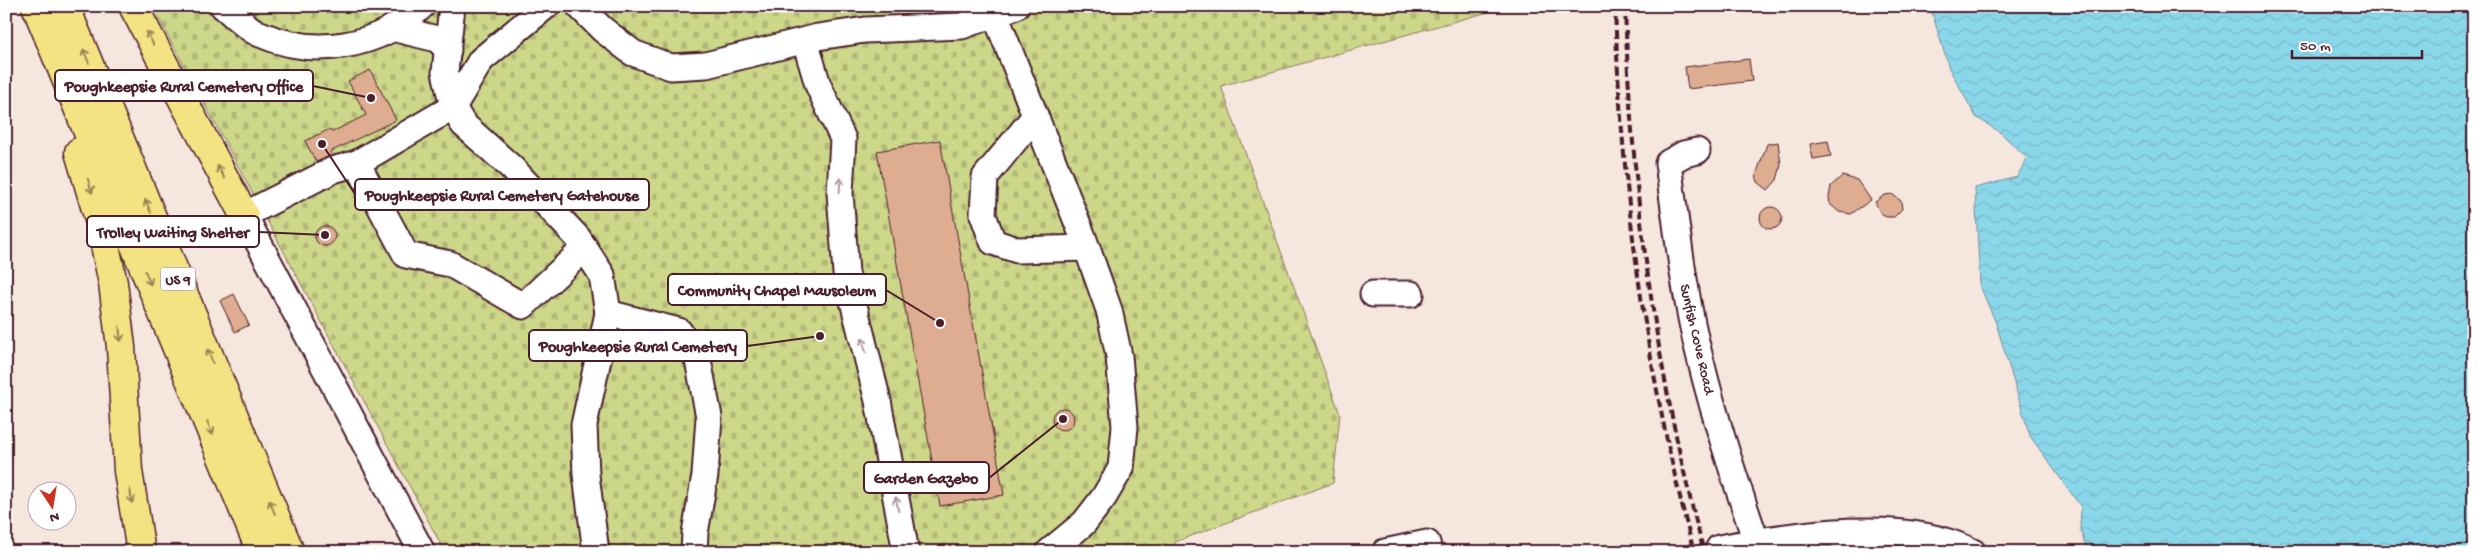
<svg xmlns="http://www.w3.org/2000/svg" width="2480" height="558" font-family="'Gochi Hand',sans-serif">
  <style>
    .cemetery { fill: url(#cemetery-stones); stroke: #8b7b5a }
    .water { fill: url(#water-waves); stroke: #718d9e }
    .building { fill: #deac90; stroke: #4a1f2b }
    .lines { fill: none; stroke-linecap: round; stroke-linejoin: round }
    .minor-casing { stroke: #4a1f2b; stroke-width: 29 }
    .highway-casing { stroke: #4a1f2b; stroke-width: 31 }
    .minor { stroke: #fff; stroke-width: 25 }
    .highway { stroke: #f4e382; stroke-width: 28 }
    .rail { stroke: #4a1f2b; stroke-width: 4; stroke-dasharray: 8 4; stroke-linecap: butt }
    .oneway { stroke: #9f8156 }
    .oneway2 { stroke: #ae9aa0 }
    .labels { text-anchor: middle; stroke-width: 4.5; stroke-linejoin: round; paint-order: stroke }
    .shield { fill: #fff; stroke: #80626b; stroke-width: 1 }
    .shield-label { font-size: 14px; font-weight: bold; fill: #4a1f2b }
    .street-label { font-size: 15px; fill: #4a1f2b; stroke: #fff }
    .leader { fill: none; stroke: #4a1f2b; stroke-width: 2 }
    .callout-dot { fill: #4a1f2b; stroke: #fff; stroke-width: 2 }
    .callout { fill: #fff; stroke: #4a1f2b; stroke-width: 2 }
    .callout-label { font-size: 16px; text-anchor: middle; font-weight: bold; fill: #4a1f2b }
  </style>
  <defs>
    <pattern id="cemetery-stones" width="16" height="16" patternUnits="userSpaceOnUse" patternTransform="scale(1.25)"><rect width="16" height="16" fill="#ccd78a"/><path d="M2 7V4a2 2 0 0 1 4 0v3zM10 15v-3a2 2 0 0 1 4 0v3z" fill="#b1b877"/></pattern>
    <pattern id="water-waves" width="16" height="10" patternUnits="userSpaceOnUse" patternTransform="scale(1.25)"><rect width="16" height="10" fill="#8bd7ea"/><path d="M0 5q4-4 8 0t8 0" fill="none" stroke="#79b8c9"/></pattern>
  </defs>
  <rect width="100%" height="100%" fill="#f5e6de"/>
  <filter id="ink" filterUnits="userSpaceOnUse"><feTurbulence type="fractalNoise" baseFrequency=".02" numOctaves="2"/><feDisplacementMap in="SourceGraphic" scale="10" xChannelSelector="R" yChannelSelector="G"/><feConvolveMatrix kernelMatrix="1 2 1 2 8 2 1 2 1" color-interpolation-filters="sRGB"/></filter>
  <g filter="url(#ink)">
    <path class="cemetery" d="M152 6H1510L1221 86 1340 414 1333 483 1175 542 1178 552H445Z"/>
    <path class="water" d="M1930 6H2474V552H2088L2080 529 2081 507 2030 436 1996 323 1980 286 1975 188 2017 177 2027 158 2001 133 1976 117 1949 68Z"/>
    <g class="building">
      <path d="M1749 59 1752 81 1688 89 1685 67Z"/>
      <path d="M370 70 396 120 330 152 332 155 316 162 305 141 330 129 332 132 366 115 348 81Z"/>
      <path d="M940 140 1004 495 940 506 877 151Z"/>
      <path d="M1828 141 1831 156 1813 159 1810 144Z"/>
      <path d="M1778 142 1781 165 1777 180 1768 190 1758 182 1756 175 1767 144Z"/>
      <path d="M1842 176 1857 180 1871 200 1851 214 1839 212 1830 204 1829 198 1831 186Z"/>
      <path d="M1892 194 1901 201 1902 209 1894 217H1886L1880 212 1875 202 1885 195Z"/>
      <circle cx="1771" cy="218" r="11"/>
      <circle cx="325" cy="236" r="10"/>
      <path d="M234 294 249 325 235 332 220 301Z"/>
      <circle cx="1063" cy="419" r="11"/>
    </g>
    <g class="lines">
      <g class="minor-casing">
        <g id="minor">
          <path d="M223 6C234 15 247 29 260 34 314 58 379 48 422 6"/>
          <path d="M452 6 445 72 453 107"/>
          <path d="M579 6 602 29 633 53 671 67 706 65 818 37 865 30 962 26 1016 6"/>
          <path d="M995 14 1083 237 1109 310 1119 356 1125 427 1121 468 1104 497 1084 523 1049 552"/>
          <path d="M392 28 437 39 448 50"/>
          <path d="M805 41 818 85 843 139 840 193 846 273 878 401 906 552"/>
          <path d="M453 107 481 60 546 6"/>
          <path d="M1035 116 985 177 983 215 993 242 1017 250 1087 248"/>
          <path d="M1697 151 1684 154 1668 163C1677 229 1684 297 1701 362 1716 423 1736 482 1756 541"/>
          <path d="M357 163 406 255 450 264 523 306 585 248"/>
          <path d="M1373 294H1411"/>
          <path d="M608 313 679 331 698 360 709 417 705 475 695 533 694 552"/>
          <path d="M1836 534 1872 552"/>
          <path d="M1719 548C1793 534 1905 516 1973 552"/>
          <path d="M422 552 244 215 333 170 357 163 453 107 463 124 512 168 578 238 602 275 608 313 584 425 586 475 596 552"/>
          <path d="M1385 552 1427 543 1429 552"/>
        </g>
      </g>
      <g class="highway-casing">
        <g id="highway">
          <path d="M36 6 261 552"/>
          <path d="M65 6 290 552"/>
          <path d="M133 6 244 215"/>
          <path d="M79 152 101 226 113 283 121 347 128 471 141 552"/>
        </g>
      </g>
      <use href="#minor" class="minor"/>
      <use href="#highway" class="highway"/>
      <g class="rail">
        <path d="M1615 6C1621 191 1646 373 1694 552"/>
        <path d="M1625 6C1631 190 1656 374 1704 552"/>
      </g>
    </g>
    <defs><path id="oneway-shaft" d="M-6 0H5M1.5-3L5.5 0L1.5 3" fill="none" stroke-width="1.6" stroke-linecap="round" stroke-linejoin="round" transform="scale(1.25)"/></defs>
    <g class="oneway">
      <use href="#oneway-shaft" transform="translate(150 38) rotate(-117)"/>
      <use href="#oneway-shaft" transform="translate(86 56) rotate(-112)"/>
      <use href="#oneway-shaft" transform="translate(221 172) rotate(-119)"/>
      <use href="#oneway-shaft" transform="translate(90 186) rotate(73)"/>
      <use href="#oneway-shaft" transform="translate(148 206) rotate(-112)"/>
      <use href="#oneway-shaft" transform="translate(148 278) rotate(68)"/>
      <use href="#oneway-shaft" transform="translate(120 334) rotate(84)"/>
      <use href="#oneway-shaft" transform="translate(210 356) rotate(-112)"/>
      <use href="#oneway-shaft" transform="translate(210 428) rotate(68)"/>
      <use href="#oneway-shaft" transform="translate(131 496) rotate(82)"/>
      <use href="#oneway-shaft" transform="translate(272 507) rotate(-112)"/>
    </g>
    <g class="oneway2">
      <use href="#oneway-shaft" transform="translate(840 185) rotate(-87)"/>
      <use href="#oneway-shaft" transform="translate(864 345) rotate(-104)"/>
      <use href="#oneway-shaft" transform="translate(897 504) rotate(-101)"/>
    </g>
  </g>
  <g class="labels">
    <rect class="shield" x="160.5" y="267.5" width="35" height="23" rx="4"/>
    <g class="shield-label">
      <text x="178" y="284">US 9</text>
    </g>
    <g class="street-label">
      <text transform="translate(1698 339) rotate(77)" y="5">Sunfish Cove Road</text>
    </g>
  </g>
  <path class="leader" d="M371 98L313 86M322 144L355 194M325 235L259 232M940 323L886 290M820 336L747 346M1063 419L989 478"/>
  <g class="callout-dot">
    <circle cx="371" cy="98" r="5"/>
    <circle cx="322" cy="144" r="5"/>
    <circle cx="325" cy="235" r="5"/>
    <circle cx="940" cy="323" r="5"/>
    <circle cx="820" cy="336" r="5"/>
    <circle cx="1063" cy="419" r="5"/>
  </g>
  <g class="callout">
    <rect x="55" y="70" width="258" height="31" rx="5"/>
    <rect x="355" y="179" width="294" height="31" rx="5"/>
    <rect x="87" y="216" width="172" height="31" rx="5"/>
    <rect x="668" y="274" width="218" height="31" rx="5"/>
    <rect x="529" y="330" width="218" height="31" rx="5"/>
    <rect x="864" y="462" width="125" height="31" rx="5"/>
  </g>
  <g class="callout-label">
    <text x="184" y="91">Poughkeepsie Rural Cemetery Office</text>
    <text x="502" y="200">Poughkeepsie Rural Cemetery Gatehouse</text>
    <text x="173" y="237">Trolley Waiting Shelter</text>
    <text x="777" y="295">Community Chapel Mausoleum</text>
    <text x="638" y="351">Poughkeepsie Rural Cemetery</text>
    <text x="926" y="483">Garden Gazebo</text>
  </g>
  <rect width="2480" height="558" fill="none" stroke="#fff" stroke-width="25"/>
  <rect x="12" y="12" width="2455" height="533" fill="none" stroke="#4a1f2b" stroke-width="2" filter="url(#ink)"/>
  <g transform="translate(52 506) rotate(168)"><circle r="24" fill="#ffffff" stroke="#b7a5aa"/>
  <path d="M0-4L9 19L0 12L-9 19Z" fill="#c8321e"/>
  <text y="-8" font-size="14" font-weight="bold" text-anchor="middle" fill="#4a1f2b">N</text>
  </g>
  <path d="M2292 50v8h130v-8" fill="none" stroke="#4a1f2b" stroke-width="2.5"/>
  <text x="2300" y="50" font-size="15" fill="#4a1f2b" stroke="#ffffff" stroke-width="4" paint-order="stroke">50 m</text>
</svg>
